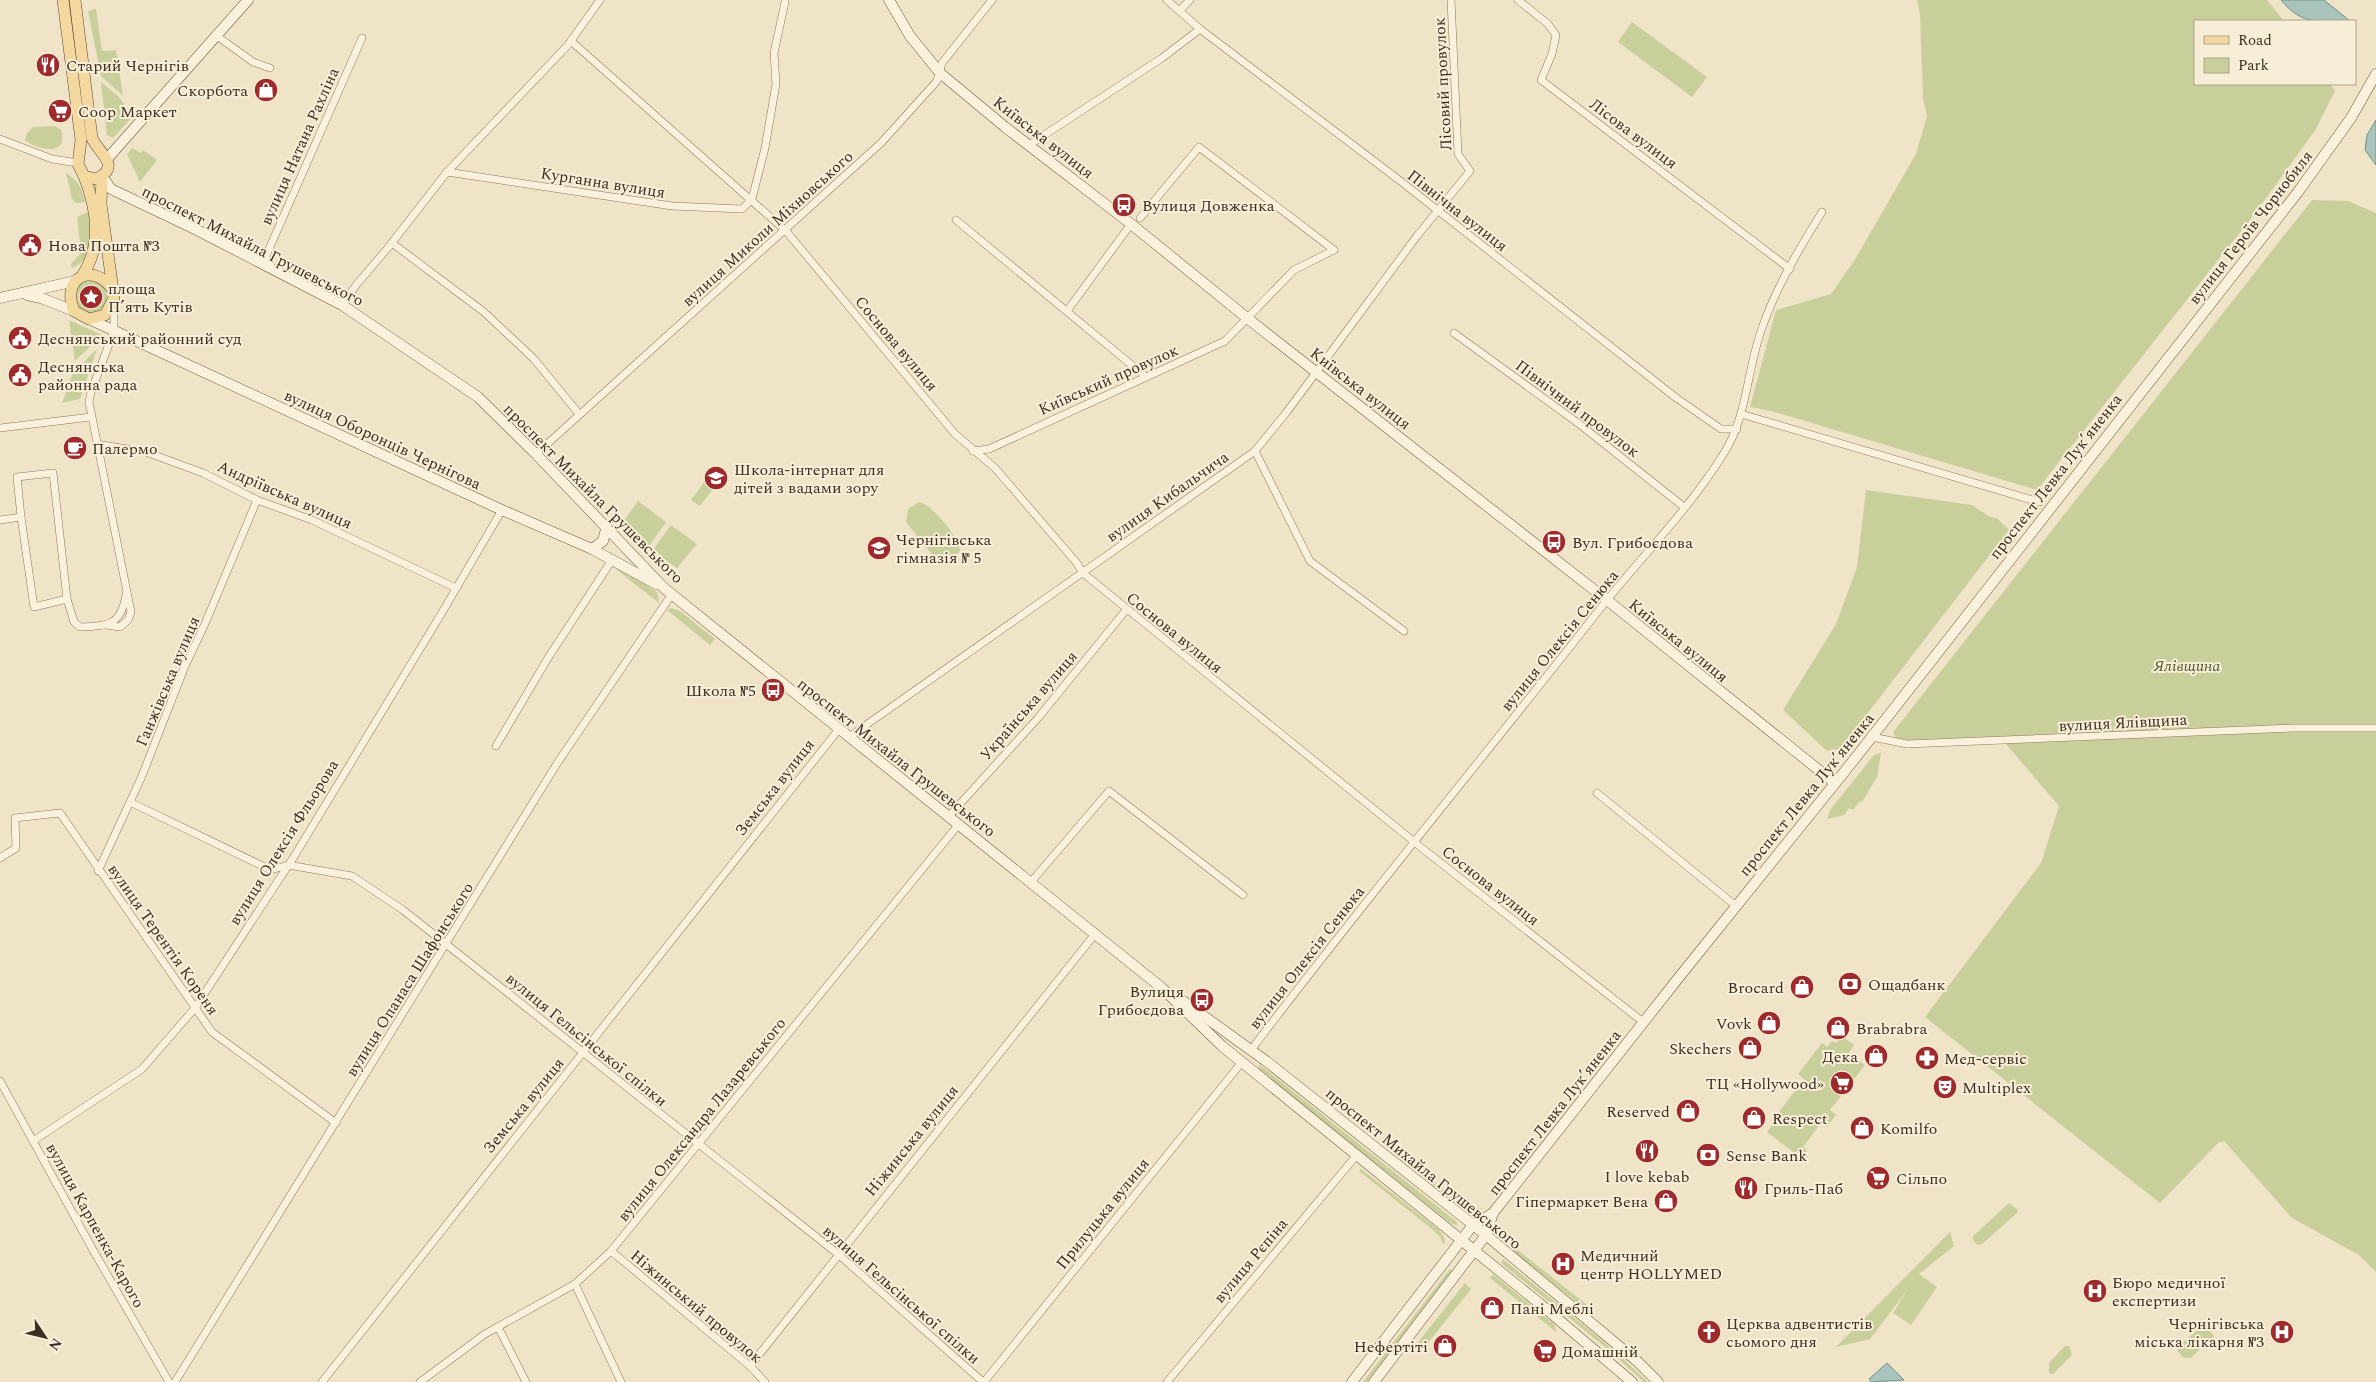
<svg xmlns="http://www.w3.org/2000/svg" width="2376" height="1382" font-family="Spectral,serif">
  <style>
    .green { fill: #c9cf9b }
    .water { fill: #a9c4bc; stroke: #6f938a }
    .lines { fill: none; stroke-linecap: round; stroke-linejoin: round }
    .street-casing { stroke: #8d765c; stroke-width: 8 }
    .secondary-casing { stroke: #6f573f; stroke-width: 11 }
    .primary-casing { stroke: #5b4430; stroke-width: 12 }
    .street { stroke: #faf1dc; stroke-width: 7 }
    .secondary { stroke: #faf1dc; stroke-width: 10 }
    .primary { stroke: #f3d9a0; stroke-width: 11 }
    .labels { text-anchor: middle; stroke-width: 4; stroke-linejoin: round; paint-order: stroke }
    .poi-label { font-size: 16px; fill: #3d2e20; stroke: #f7eed8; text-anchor: start }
    .street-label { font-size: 16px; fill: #3d2e20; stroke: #f7eed8 }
    .park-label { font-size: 16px; font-style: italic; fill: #4d5a26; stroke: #f7eed8 }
  </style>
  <rect width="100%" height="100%" fill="#f0e4c8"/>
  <g class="green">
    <path d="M1917 0H2267L2284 21H2195V84H2330L2335 91 2316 129 2256 212 2037 490 1771 411 1750 407 1776 310 1831 294 1854 261 1916 154 1927 116 1923 98 1920 15Z"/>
    <path d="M96 9 102 51 116 50 123 96 101 76 88 11Z"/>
    <path d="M1632 22 1707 77 1692 97 1618 42Z"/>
    <path d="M101 82 120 98 127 109 134 115 113 138 107 135Z"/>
    <path d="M55 126 61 130C62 134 63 139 62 142 57 156 31 146 25 140L27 133 33 127Z"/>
    <path d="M132 148 141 153 143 150 157 160 140 182 127 154Z"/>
    <path d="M66 173C78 180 82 188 85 202L76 203 72 199Z"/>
    <path d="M2312 200 2348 201 2376 213V1272L2359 1255 2292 1218 2224 1141 2218 1143 2160 1203 1925 1017 2041 863 2059 806 2000 737 1972 740 1897 741 1893 732Z"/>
    <path d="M88 212C91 231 95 259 72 268L71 264 81 253 77 217Z"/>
    <circle cx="91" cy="297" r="16"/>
    <path d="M69 320 102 335 75 361Z"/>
    <path d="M97 349 80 399 62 403 73 373Z"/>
    <path d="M715 475 719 481 700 506 691 500 708 477Z"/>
    <path d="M1866 490 1972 505 1990 517 1997 518 2009 530 1840 749 1827 751 1783 710 1836 624 1857 567Z"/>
    <path d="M638 501 666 522 647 549 620 526Z"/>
    <path d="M919 502C931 503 960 539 960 551L952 562H938L906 522 908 509Z"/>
    <path d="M671 525 697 544 677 568 652 551Z"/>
    <path d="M614 565 657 592 659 603 612 566Z"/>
    <path d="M670 608 680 611 715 639 710 645 667 610Z"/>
    <path d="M1881 753 1877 777 1862 802 1860 801 1853 810 1849 808 1844 815 1827 819 1830 810 1874 755Z"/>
    <path d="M1842 1036 1854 1045 1849 1053 1865 1065 1830 1110 1836 1115 1827 1127 1821 1123 1803 1147 1807 1151 1808 1157 1801 1158 1767 1132 1777 1119 1775 1117 1804 1079 1798 1074 1822 1043 1827 1047 1832 1041 1836 1043Z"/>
    <path d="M1260 1065 1457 1222V1225L1450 1223 1270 1079 1258 1068Z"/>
    <path d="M1394 1151 1462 1203 1483 1209 1471 1211 1461 1208 1392 1153Z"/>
    <path d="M1361 1169 1439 1230 1444 1237 1445 1243 1443 1244 1440 1237 1432 1229 1359 1171Z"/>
    <path d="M2009 1203 2018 1210 2017 1213 1982 1244 1977 1245 1973 1240V1236Z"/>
    <path d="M1950 1232 1954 1246 1919 1274 1937 1287 1911 1325 1893 1313 1908 1289 1870 1339 1836 1347Z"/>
    <path d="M1514 1247 1592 1309 1589 1312 1511 1250Z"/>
    <path d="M1503 1259 1610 1347 1648 1382H1644L1604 1346 1501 1263Z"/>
    <path d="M1450 1269 1452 1271 1367 1382H1363Z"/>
    <path d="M1493 1274 1555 1325 1556 1332 1490 1278Z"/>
    <path d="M1465 1283 1471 1289 1424 1348 1416 1345Z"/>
    <path d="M2204 1324 2214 1336 2191 1358H2184L2177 1351 2179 1346Z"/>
    <path d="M2065 1346H2069L2072 1355 2053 1374 2049 1373V1363Z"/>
  </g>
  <g class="water">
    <path d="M2281 0H2324L2350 21C2320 21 2302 26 2281 0Z"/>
    <path d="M2376 120V165L2365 150 2367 135Z"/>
    <path d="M1887 1363 1904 1380 1871 1382 1869 1379Z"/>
  </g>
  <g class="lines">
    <g class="street-casing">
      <g id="street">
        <path d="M1167 0 1200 29 1403 183 1675 397 1721 429H1737"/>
        <path d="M1518 0 1548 24 1556 35 1552 54 1541 80 1790 269"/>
        <path d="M1180 10 1190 0"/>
        <path d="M217 36 253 62 270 68"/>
        <path d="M571 41 786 231 955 434 995 468 1076 562 1083 573 1423 849 1643 1022"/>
        <path d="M0 139 52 159 78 163"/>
        <path d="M1029 145 1162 58 1200 29"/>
        <path d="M447 172 672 206 742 209 752 199 765 148 776 84 774 53 785 2"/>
        <path d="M1140 218 1199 147 1334 250"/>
        <path d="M956 220 1145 376"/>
        <path d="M392 243 484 312 534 359 579 414"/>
        <path d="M262 265 362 38"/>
        <path d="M342 305 357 284 387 249 447 172 568 45 600 0"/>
        <path d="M1067 311 1131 224"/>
        <path d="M1454 333 1578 423 1684 507"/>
        <path d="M1741 414 2039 502"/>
        <path d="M0 428 91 417"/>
        <path d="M96 444 146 452 203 473 257 500 312 520 456 588"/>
        <path d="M973 451 989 449 1225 341 1294 270 1334 250"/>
        <path d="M1255 451 1310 561 1404 631"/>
        <path d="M536 454 881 143 937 81 942 63 992 0"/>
        <path d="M21 517 17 477 53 473 67 599 74 622 80 627C109 626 121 625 126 595"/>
        <path d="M0 520 21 517 34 607 67 599"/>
        <path d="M106 625 120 627 128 620 131 612 89 402 91 392 114 331V300"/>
        <path d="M849 737 1255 451 1286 413 1417 236 1470 171 1458 154 1451 0"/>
        <path d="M1872 737 1907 744 2294 728H2376"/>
        <path d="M496 746 548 658 612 560"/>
        <path d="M1597 793 1736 906"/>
        <path d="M130 802 271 870 288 865 352 876 403 910 838 1254 983 1382"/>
        <path d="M949 816 1038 718 1126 610"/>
        <path d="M0 858 16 848 15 818 60 813 212 1032 336 1123"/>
        <path d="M98 871 142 776 185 666 204 626 257 500"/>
        <path d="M1031 882 1109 791 1243 895"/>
        <path d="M1251 1050C1364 901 1484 757 1599 610 1640 558 1689 510 1724 453 1747 417 1747 371 1761 331 1775 289 1799 249 1822 212"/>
        <path d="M0 1081 93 1250 169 1382"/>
        <path d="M33 1141 142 1069 195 1008 295 855 440 616 502 510"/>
        <path d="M611 1251 750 1366 765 1382"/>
        <path d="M575 1284 621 1382"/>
        <path d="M498 1327 526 1382"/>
        <path d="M750 1366 1095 934"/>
        <path d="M175 1382 558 762 672 594"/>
        <path d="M322 1382 839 729"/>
        <path d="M420 1382 485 1334 575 1284 611 1251 959 824"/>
        <path d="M984 1382 1242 1062"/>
        <path d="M1167 1382 1356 1156"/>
      </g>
    </g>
    <g class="secondary-casing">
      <g id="secondary">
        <path d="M889 0 910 36 940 73 1005 127 1131 224 1247 318 1607 600 1835 783"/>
        <path d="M107 159 248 0"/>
        <path d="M102 176 111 189 197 230 342 305 478 397 536 454 664 588 1162 988 1222 1046 1539 1303 1632 1382"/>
        <path d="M27 295 41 298 74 311"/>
        <path d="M0 298 75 281"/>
        <path d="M89 319 502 510 592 549 656 584"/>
        <path d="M592 549 603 541 606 529"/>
        <path d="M1176 996 1266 1061 1486 1235 1638 1362 1658 1382"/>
        <path d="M1352 1382 1473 1225 1493 1213"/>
        <path d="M1374 1382 1486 1235 1493 1213 1680 976 1853 761 2298 192 2351 118 2376 74"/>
      </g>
    </g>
    <g class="primary-casing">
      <g id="primary">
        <path d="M63 0 81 140 78 164 84 176 96 179C123 166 98 153 92 138L75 0"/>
        <path d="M102 176 101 204 113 290 114 298 105 315 89 319 74 311C60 277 94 261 113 290"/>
        <path d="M82 276C103 245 97 209 84 176"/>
      </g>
    </g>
    <use href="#street" class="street"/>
    <use href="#secondary" class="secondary"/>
    <use href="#primary" class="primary"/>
  </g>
  <defs>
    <g id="restaurant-disc" transform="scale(1.25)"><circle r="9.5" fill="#9e2a2b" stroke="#f7eed8"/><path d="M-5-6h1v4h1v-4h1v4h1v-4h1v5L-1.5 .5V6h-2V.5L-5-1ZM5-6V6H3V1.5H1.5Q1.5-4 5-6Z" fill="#fff"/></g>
    <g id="shop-disc" transform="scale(1.25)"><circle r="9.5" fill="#9e2a2b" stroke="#f7eed8"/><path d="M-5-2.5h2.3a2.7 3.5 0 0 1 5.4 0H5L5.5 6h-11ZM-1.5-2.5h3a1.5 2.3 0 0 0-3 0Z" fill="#fff"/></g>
    <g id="supermarket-disc" transform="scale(1.25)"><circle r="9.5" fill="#9e2a2b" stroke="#f7eed8"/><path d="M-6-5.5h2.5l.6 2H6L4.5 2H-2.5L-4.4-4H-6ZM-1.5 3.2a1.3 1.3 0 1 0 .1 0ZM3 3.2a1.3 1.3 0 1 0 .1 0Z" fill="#fff"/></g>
    <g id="bus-disc" transform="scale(1.25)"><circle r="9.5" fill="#9e2a2b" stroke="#f7eed8"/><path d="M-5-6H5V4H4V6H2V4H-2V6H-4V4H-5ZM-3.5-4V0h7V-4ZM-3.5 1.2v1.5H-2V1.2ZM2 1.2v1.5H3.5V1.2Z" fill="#fff"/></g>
    <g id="civic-disc" transform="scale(1.25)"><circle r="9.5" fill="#9e2a2b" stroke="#f7eed8"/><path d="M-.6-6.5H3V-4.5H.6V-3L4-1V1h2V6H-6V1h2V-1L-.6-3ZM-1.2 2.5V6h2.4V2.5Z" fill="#fff"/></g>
    <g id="sight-disc" transform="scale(1.25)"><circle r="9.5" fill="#9e2a2b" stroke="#f7eed8"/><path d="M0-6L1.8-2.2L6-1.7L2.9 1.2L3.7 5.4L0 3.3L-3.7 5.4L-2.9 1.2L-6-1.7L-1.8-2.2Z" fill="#fff"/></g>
    <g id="cafe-disc" transform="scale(1.25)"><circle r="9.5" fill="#9e2a2b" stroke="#f7eed8"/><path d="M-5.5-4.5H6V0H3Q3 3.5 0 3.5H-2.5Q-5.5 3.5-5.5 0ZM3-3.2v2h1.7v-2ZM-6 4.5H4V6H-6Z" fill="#fff"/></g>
    <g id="school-disc" transform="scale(1.25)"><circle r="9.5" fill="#9e2a2b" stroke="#f7eed8"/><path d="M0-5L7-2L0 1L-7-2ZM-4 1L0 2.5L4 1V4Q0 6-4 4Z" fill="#fff"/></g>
    <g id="bank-disc" transform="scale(1.25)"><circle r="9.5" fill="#9e2a2b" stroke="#f7eed8"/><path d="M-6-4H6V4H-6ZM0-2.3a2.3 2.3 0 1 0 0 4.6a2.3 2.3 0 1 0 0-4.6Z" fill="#fff"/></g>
    <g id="pharmacy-disc" transform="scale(1.25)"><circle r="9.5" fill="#9e2a2b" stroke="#f7eed8"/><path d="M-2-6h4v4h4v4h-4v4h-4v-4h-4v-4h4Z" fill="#fff"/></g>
    <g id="theatre-disc" transform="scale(1.25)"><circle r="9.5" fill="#9e2a2b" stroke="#f7eed8"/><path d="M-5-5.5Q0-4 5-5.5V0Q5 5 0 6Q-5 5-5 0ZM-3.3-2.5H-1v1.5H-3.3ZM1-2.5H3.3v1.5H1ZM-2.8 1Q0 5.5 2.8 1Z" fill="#fff"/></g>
    <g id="hospital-disc" transform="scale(1.25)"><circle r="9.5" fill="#9e2a2b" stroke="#f7eed8"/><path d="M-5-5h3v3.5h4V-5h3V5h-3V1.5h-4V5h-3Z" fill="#fff"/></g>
    <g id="church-disc" transform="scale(1.25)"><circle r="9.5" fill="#9e2a2b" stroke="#f7eed8"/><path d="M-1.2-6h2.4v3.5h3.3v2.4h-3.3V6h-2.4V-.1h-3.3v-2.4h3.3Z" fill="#fff"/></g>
  </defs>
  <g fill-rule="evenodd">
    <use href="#restaurant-disc" x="48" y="65"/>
    <use href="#shop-disc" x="266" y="90"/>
    <use href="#supermarket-disc" x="60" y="111"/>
    <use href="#bus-disc" x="1124" y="205"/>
    <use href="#civic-disc" x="30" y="245"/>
    <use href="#sight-disc" x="91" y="297"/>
    <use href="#civic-disc" x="20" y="338"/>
    <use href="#civic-disc" x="20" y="375"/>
    <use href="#cafe-disc" x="75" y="448"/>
    <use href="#school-disc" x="716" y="478"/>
    <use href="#bus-disc" x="1554" y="542"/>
    <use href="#school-disc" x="879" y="548"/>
    <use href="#bus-disc" x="773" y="690"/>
    <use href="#bank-disc" x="1850" y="984"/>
    <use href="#shop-disc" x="1802" y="987"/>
    <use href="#bus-disc" x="1202" y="1000"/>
    <use href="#shop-disc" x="1769" y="1023"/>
    <use href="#shop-disc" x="1838" y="1028"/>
    <use href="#shop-disc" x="1750" y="1048"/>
    <use href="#shop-disc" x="1876" y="1056"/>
    <use href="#pharmacy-disc" x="1927" y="1058"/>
    <use href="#supermarket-disc" x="1842" y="1083"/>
    <use href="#theatre-disc" x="1945" y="1087"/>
    <use href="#shop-disc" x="1688" y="1111"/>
    <use href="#shop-disc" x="1754" y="1118"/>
    <use href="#shop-disc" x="1862" y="1128"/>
    <use href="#restaurant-disc" x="1647" y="1151"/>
    <use href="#bank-disc" x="1708" y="1155"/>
    <use href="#supermarket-disc" x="1878" y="1178"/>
    <use href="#restaurant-disc" x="1746" y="1188"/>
    <use href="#shop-disc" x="1666" y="1201"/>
    <use href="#hospital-disc" x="1563" y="1264"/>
    <use href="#hospital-disc" x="2095" y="1291"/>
    <use href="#shop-disc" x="1492" y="1308"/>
    <use href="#church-disc" x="1709" y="1332"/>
    <use href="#hospital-disc" x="2282" y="1332"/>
    <use href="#shop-disc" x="1445" y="1346"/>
    <use href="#supermarket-disc" x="1545" y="1351"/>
  </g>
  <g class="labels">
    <g class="poi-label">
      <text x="66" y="71">Старий Чернігів</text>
      <text x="248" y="96" text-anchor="end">Скорбота</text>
      <text x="78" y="117">Coop Маркет</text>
      <text x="1142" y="211">Вулиця Довженка</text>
      <text x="48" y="251">Нова Пошта №3</text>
      <text x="108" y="294">площа<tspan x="108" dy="18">Пʼять Кутів</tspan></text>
      <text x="38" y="344">Деснянський районний суд</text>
      <text x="38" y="372">Деснянська<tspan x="38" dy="18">районна рада</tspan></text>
      <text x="92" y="454">Палермо</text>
      <text x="734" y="475">Школа-інтернат для<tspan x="734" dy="18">дітей з вадами зору</tspan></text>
      <text x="896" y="545">Чернігівська<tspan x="896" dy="18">гімназія № 5</tspan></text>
      <text x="1572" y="548">Вул. Грибоєдова</text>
      <text x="756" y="696" text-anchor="end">Школа №5</text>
      <text x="1868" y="990">Ощадбанк</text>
      <text x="1784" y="993" text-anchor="end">Brocard</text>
      <text x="1184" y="997" text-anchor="end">Вулиця<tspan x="1184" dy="18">Грибоєдова</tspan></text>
      <text x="1752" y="1029" text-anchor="end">Vovk</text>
      <text x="1856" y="1034">Brabrabra</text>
      <text x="1732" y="1054" text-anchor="end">Skechers</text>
      <text x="1858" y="1062" text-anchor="end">Дека</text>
      <text x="1944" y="1064">Мед-сервіс</text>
      <text x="1824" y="1089" text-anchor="end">ТЦ «Hollywood»</text>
      <text x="1962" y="1093">Multiplex</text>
      <text x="1670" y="1117" text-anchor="end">Reserved</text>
      <text x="1772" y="1124">Respect</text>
      <text x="1880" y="1134">Komilfo</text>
      <text x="1726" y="1161">Sense Bank</text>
      <text x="1647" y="1182" text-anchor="middle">I love kebab</text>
      <text x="1896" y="1184">Сільпо</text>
      <text x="1764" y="1194">Гриль-Паб</text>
      <text x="1648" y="1207" text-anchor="end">Гіпермаркет Вена</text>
      <text x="1580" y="1261">Медичний<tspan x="1580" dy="18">центр HOLLYMED</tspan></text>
      <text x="2112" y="1288">Бюро медичної<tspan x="2112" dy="18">експертизи</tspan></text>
      <text x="1510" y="1314">Пані Меблі</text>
      <text x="1726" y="1329">Церква адвентистів<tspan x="1726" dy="18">сьомого дня</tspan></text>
      <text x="2264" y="1329" text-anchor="end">Чернігівська<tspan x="2264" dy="18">міська лікарня №3</tspan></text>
      <text x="1428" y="1352" text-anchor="end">Нефертіті</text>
      <text x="1562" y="1357">Домашній</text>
    </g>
    <g class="street-label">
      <text transform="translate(1442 84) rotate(-93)" y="6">Лісовий провулок</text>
      <text transform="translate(1634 133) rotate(37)" y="6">Лісова вулиця</text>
      <text transform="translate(1044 137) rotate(38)" y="6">Київська вулиця</text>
      <text transform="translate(299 146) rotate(-66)" y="6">вулиця Натана Рахліна</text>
      <text transform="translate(603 182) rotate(9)" y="6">Курганна вулиця</text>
      <text transform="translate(1458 210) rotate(38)" y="6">Північна вулиця</text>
      <text transform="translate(2250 227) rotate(-52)" y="6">вулиця Героїв Чорнобиля</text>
      <text transform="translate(767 228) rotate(-42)" y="6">вулиця Миколи Міхновського</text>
      <text transform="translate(253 245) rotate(27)" y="6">проспект Михайла Грушевського</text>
      <text transform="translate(897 343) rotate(50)" y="6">Соснова вулиця</text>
      <text transform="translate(1108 379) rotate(-24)" y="6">Київський провулок</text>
      <text transform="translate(1361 388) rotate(38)" y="6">Київська вулиця</text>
      <text transform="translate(1578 408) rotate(37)" y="6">Північний провулок</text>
      <text transform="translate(383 439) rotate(25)" y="6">вулиця Оборонців Чернігова</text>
      <text transform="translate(2055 476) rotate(-52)" y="6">проспект Левка Лукʼяненка</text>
      <text transform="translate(594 493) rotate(45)" y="6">проспект Михайла Грушевського</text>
      <text transform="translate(285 494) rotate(24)" y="6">Андріївська вулиця</text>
      <text transform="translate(1167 496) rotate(-35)" y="6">вулиця Кибальчича</text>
      <text transform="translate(1175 632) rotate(39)" y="6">Соснова вулиця</text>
      <text transform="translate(1559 640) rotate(-51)" y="6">вулиця Олексія Сенюка</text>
      <text transform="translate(1679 640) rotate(39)" y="6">Київська вулиця</text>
      <text transform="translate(167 681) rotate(-67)" y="6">Ганжівська вулиця</text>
      <text transform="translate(1028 705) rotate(-49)" y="6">Українська вулиця</text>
      <text transform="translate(2123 722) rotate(-3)" y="6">вулиця Ялівщина</text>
      <text transform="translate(897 757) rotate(38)" y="6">проспект Михайла Грушевського</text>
      <text transform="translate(774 787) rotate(-52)" y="6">Земська вулиця</text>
      <text transform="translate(1806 794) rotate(-51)" y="6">проспект Левка Лукʼяненка</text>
      <text transform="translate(283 842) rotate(-58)" y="6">вулиця Олексія Фльорова</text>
      <text transform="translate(1491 885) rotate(38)" y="6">Соснова вулиця</text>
      <text transform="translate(164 939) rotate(55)" y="6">вулиця Терентія Кореня</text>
      <text transform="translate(1306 957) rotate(-52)" y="6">вулиця Олексія Сенюка</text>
      <text transform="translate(409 979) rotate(-58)" y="6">вулиця Опанаса Шафонського</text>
      <text transform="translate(587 1039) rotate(39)" y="6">вулиця Гельсінської спілки</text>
      <text transform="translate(523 1105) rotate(-51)" y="6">Земська вулиця</text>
      <text transform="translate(1554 1112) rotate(-52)" y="6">проспект Левка Лукʼяненка</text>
      <text transform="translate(701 1119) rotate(-51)" y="6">вулиця Олександра Лазаревського</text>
      <text transform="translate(911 1140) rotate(-51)" y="6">Ніжинська вулиця</text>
      <text transform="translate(1424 1168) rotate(39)" y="6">проспект Михайла Грушевського</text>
      <text transform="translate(1102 1213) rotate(-51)" y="6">Прилуцька вулиця</text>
      <text transform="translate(96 1225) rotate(61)" y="6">вулиця Карпенка-Карого</text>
      <text transform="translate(1250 1260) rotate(-50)" y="6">вулиця Рєпіна</text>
      <text transform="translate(902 1294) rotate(41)" y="6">вулиця Гельсінської спілки</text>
      <text transform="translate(697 1306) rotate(40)" y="6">Ніжинський провулок</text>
    </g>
    <g class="park-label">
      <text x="2187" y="671">Ялівщина</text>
    </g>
  </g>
  <rect x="2194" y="20" width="162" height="65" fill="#f7eed8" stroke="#ada18e"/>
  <rect x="2204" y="36" width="25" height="8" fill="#f3d9a0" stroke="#ada18e"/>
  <text x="2238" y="45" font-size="15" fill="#3d2e20">Road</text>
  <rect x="2204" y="58" width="25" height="15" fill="#c9cf9b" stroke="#ada18e"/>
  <text x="2238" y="70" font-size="15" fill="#3d2e20">Park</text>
  <g transform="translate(45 1337) rotate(125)" stroke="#f7eed8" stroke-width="4" paint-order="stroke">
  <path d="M0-4L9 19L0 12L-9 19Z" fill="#3d2e20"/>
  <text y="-8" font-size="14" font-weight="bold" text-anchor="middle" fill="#3d2e20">N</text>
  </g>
</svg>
